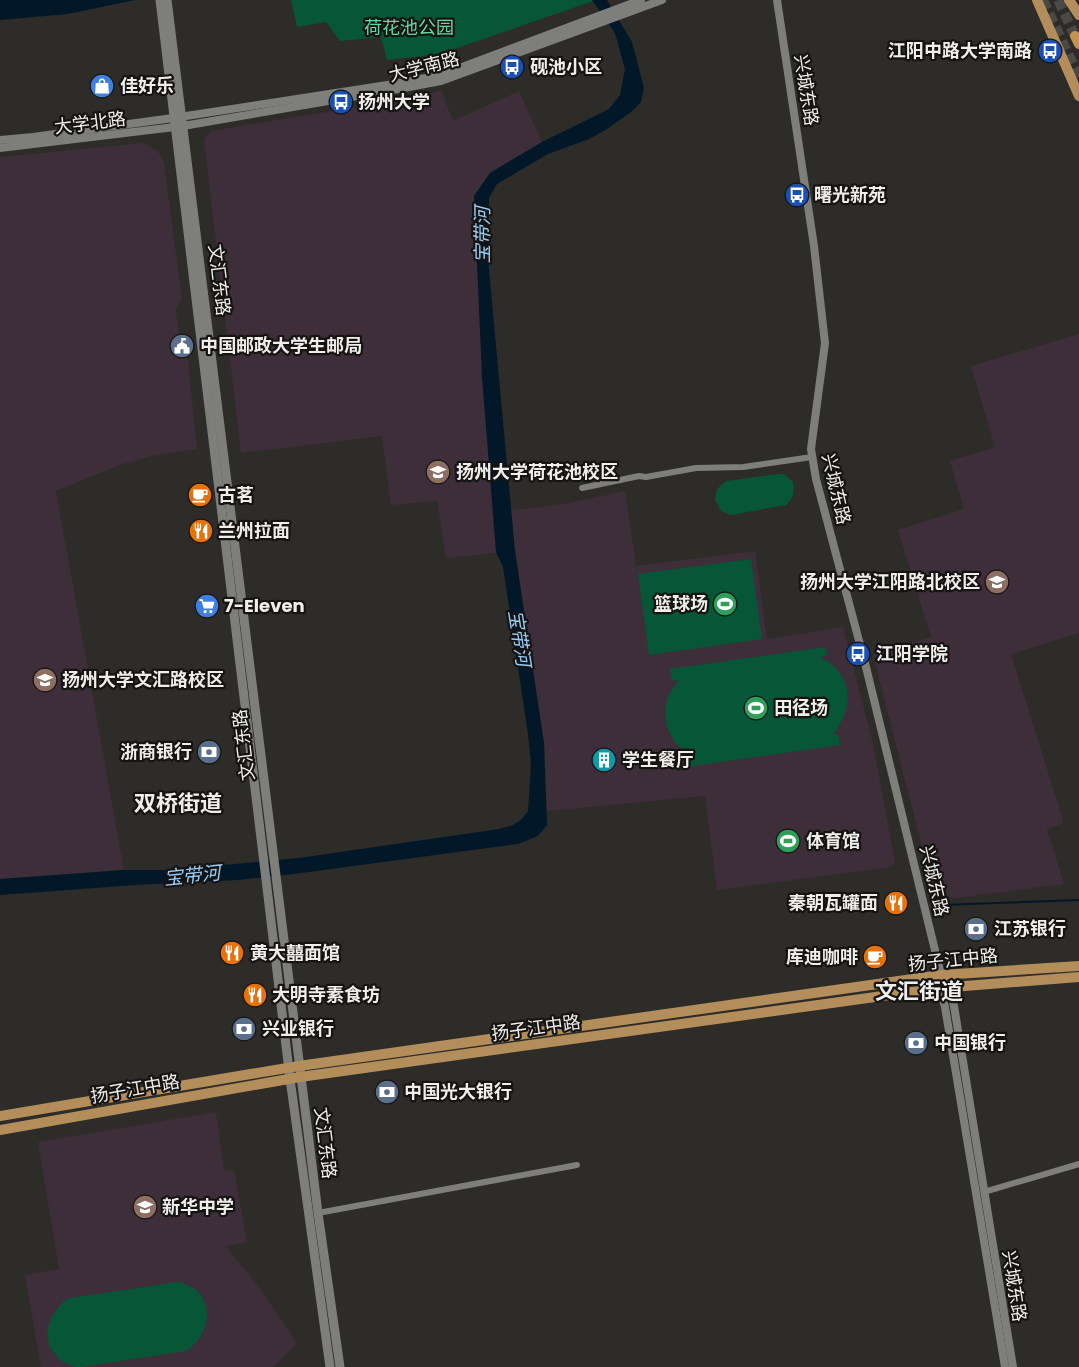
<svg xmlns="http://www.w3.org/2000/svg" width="1079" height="1367" font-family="Poppins,'Noto Sans SC',sans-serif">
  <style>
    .education { fill: #3d2e39 }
    .green { fill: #075638 }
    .water { fill: #021828 }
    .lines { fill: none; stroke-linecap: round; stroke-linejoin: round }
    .stream { stroke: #021828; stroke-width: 2 }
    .trunk-tunnel { stroke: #4a4946; stroke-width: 10; stroke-dasharray: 10 5; stroke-linecap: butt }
    .minor { stroke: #7e7e7a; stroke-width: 6 }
    .tertiary { stroke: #7e7e7a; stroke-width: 8 }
    .secondary { stroke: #7e7e7a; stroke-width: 9 }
    .primary { stroke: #b38e5b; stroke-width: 10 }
    .trunk { stroke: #c49350; stroke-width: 10 }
    .labels { text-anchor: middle; stroke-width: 4.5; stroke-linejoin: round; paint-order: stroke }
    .park-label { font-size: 18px; fill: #5fdba2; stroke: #151413 }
    .poi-label { font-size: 18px; font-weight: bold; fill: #efeeec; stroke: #151413; text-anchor: start }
    .street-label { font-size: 18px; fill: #efeeec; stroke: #151413 }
    .water-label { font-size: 19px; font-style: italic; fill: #96ccf8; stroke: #151413 }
    .district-label { font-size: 22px; font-weight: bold; fill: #efeeec; stroke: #151413 }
  </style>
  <rect width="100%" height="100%" fill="#2d2c29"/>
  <g class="education">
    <path d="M441 90 453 121 519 91 542 142 490 173 474 196 493 513 564 504 625 491 636 566 755 551 767 639 843 627 873 744 895 861 891 867 717 890 705 796 547 811 544 743 515 551 446 558 437 501 391 505 382 436 241 453 204 140 210 131 418 97Z"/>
    <path d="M143 143 153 148 161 155 164 163 182 300 176 309 181 356 188 360 197 449 155 455 120 465 56 491 124 870 0 879V157Z"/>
    <path d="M1079 334V633L1011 654 1064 823 1047 829 1064 884 956 898 935 897 873 655 931 637 898 530 964 509 950 461 995 447 971 366Z"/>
    <path d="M216 1112 224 1171 234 1170 247 1242 226 1246 261 1290 297 1343 275 1366 270 1367H41L25 1275 59 1269 38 1142Z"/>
  </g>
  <g class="green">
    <path d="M291 0H592L593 1 440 54 387 60 381 37 340 41 326 22 297 27Z"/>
    <path d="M777 474H784L793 482C794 492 794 498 786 505L731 515 721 511 715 500 717 489 726 481Z"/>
    <path d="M751 559 762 639 649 655 638 574Z"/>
    <path d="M826 647 827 655 820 657C854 675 855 706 833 735H838L840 745 686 767 685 756 691 755C670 745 660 719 668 697 670 691 675 686 679 680L672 681 670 669Z"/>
    <path d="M179 1282C186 1284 194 1287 199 1293 215 1311 205 1340 186 1351L82 1367H76L65 1363 59 1359 49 1346 47 1331 52 1316 63 1302 70 1298Z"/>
  </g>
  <g class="water">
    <path d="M0 0H135L68 14 0 20Z"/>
    <path d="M592 0H607L632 42 644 88 641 102 631 112 607 129 589 139 548 154 497 184 489 198 488 259 515 551 544 743 547 825 538 836 518 844 294 874 238 880 136 885 0 895V879L124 870H168L299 858 499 829 513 825 522 819 528 811 531 764 528 734 503 567 496 552 482 377 474 196 490 173 542 142 609 109 620 95 625 69 615 33Z"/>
  </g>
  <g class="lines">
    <path class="stream" d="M942 905 1079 900"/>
    <g class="trunk-tunnel">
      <path d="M1043 0 1079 77"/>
      <path d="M1058 0 1075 36"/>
    </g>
    <g class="minor">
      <path d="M582 488 639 476 646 477 696 468 743 467 812 457"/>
      <path d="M984 1192 1079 1164"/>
      <path d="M318 1213 577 1165"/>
    </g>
    <g class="tertiary">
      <path d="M777 0 814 246 825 343 811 449 816 479 866 667 941 975 940 988 945 1007 1005 1367"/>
      <path d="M0 140 33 137 173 118 394 84 441 75 641 0"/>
      <path d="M0 148 183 126 398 89 441 81 662 0"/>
      <path d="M947 983 950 987 954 1006 1013 1367"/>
    </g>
    <g class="secondary">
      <path d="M160 0 290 1079 330 1367"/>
      <path d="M167 0 318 1213 340 1367"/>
    </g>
    <g class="primary">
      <path d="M1037 0 1079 96"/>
      <path d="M1069 0 1079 15"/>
      <path d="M0 1116 299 1066 941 975 1079 966"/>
      <path d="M0 1130 300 1077 940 988 1079 977"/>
    </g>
    <path class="trunk" d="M1075 36 1079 44"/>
  </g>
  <defs>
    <g id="bus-disc" transform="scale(1.25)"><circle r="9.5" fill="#1a4fb4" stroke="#151413"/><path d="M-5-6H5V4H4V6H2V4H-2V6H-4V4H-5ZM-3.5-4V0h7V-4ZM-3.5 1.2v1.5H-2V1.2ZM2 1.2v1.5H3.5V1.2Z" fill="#fff"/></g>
    <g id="shop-disc" transform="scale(1.25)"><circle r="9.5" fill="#3f7fe0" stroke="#151413"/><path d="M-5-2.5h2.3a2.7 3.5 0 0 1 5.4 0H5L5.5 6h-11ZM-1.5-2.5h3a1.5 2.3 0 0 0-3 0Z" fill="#fff"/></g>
    <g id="civic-disc" transform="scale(1.25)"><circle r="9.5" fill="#5c6f8a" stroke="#151413"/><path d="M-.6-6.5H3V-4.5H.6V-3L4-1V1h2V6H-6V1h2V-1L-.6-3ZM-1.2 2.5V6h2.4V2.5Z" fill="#fff"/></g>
    <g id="university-disc" transform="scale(1.25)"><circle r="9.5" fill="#8d6e63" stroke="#151413"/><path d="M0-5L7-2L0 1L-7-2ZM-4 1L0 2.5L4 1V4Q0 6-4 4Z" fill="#fff"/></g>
    <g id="cafe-disc" transform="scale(1.25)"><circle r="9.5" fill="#e8710a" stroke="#151413"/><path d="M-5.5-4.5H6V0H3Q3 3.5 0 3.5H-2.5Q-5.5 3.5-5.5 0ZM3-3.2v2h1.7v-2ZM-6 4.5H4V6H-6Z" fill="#fff"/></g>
    <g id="restaurant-disc" transform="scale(1.25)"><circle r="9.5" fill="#e8710a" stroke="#151413"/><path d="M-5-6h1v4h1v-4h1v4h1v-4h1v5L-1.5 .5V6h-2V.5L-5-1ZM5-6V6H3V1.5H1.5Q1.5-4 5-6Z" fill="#fff"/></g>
    <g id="stadium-disc" transform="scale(1.25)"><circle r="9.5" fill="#2e9e5b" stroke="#151413"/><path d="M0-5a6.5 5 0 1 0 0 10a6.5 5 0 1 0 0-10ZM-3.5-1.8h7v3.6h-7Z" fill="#fff"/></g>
    <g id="supermarket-disc" transform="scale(1.25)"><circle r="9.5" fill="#3f7fe0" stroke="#151413"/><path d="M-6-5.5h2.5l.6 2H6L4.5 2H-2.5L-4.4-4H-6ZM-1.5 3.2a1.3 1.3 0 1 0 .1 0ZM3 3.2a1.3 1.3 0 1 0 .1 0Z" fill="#fff"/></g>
    <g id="bank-disc" transform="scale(1.25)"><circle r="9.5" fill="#5c6f8a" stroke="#151413"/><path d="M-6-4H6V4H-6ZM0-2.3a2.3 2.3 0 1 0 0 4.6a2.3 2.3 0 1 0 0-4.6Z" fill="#fff"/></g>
    <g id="building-disc" transform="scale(1.25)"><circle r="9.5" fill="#0f9aa8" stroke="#151413"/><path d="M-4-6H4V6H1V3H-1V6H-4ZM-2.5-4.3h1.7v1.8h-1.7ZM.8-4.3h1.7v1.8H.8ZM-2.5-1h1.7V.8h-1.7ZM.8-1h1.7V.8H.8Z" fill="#fff"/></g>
    <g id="school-disc" transform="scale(1.25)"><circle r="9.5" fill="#8d6e63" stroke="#151413"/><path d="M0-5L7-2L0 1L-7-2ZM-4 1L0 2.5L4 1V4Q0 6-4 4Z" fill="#fff"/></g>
  </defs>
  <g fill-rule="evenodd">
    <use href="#bus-disc" x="1050" y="51"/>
    <use href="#bus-disc" x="512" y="67"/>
    <use href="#shop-disc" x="102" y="86"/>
    <use href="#bus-disc" x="341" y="102"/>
    <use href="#bus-disc" x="797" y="195"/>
    <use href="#civic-disc" x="182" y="346"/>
    <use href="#university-disc" x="438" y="472"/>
    <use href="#cafe-disc" x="200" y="495"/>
    <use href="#restaurant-disc" x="201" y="531"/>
    <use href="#university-disc" x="997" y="582"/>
    <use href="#stadium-disc" x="725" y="604"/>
    <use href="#supermarket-disc" x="207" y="606"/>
    <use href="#bus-disc" x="858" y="654"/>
    <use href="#university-disc" x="45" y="680"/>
    <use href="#stadium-disc" x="756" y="708"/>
    <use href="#bank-disc" x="209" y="752"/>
    <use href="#building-disc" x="604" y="760"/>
    <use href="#stadium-disc" x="788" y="841"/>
    <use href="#restaurant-disc" x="896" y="903"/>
    <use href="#bank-disc" x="976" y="929"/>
    <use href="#restaurant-disc" x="232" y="953"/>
    <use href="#cafe-disc" x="875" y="957"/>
    <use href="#restaurant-disc" x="255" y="995"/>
    <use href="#bank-disc" x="244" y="1029"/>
    <use href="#bank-disc" x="916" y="1043"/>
    <use href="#bank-disc" x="387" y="1092"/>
    <use href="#school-disc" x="145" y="1207"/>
  </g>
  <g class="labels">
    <g class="park-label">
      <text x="409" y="34">荷花池公园</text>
    </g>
    <g class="poi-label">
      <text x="1032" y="57" text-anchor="end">江阳中路大学南路</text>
      <text x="530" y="73">砚池小区</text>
      <text x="120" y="92">佳好乐</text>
      <text x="358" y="108">扬州大学</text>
      <text x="814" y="201">曙光新苑</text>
      <text x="200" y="352">中国邮政大学生邮局</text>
      <text x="456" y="478">扬州大学荷花池校区</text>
      <text x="218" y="501">古茗</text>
      <text x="218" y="537">兰州拉面</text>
      <text x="980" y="588" text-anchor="end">扬州大学江阳路北校区</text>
      <text x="708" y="610" text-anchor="end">篮球场</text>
      <text x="224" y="612">7-Eleven</text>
      <text x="876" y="660">江阳学院</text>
      <text x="62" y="686">扬州大学文汇路校区</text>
      <text x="774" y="714">田径场</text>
      <text x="192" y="758" text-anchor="end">浙商银行</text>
      <text x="622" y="766">学生餐厅</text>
      <text x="806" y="847">体育馆</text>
      <text x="878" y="909" text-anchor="end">秦朝瓦罐面</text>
      <text x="994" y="935">江苏银行</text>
      <text x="250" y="959">黄大囍面馆</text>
      <text x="858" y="963" text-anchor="end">库迪咖啡</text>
      <text x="272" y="1001">大明寺素食坊</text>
      <text x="262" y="1035">兴业银行</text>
      <text x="934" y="1049">中国银行</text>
      <text x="404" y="1098">中国光大银行</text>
      <text x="162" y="1213">新华中学</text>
    </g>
    <g class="street-label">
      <text transform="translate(424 67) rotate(-14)" y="6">大学南路</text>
      <text transform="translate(806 90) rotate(81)" y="6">兴城东路</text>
      <text transform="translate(90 123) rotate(-7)" y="6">大学北路</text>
      <text transform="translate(219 280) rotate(83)" y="6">文汇东路</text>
      <text transform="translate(836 489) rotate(77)" y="6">兴城东路</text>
      <text transform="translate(244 745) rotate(-97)" y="6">文汇东路</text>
      <text transform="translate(934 881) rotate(77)" y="6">兴城东路</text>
      <text transform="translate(953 960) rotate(-6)" y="6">扬子江中路</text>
      <text transform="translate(536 1028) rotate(-8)" y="6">扬子江中路</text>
      <text transform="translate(135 1089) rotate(-10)" y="6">扬子江中路</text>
      <text transform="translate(325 1143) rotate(83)" y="6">文汇东路</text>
      <text transform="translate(1014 1286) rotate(81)" y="6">兴城东路</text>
    </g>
    <g class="water-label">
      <text transform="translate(482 235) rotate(-90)" y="7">宝带河</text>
      <text transform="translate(520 638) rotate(81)" y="7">宝带河</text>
      <text transform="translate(192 875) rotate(-6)" y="7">宝带河</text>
    </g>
    <g class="district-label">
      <text x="178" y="811">双桥街道</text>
      <text x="919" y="999">文汇街道</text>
    </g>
  </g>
</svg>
